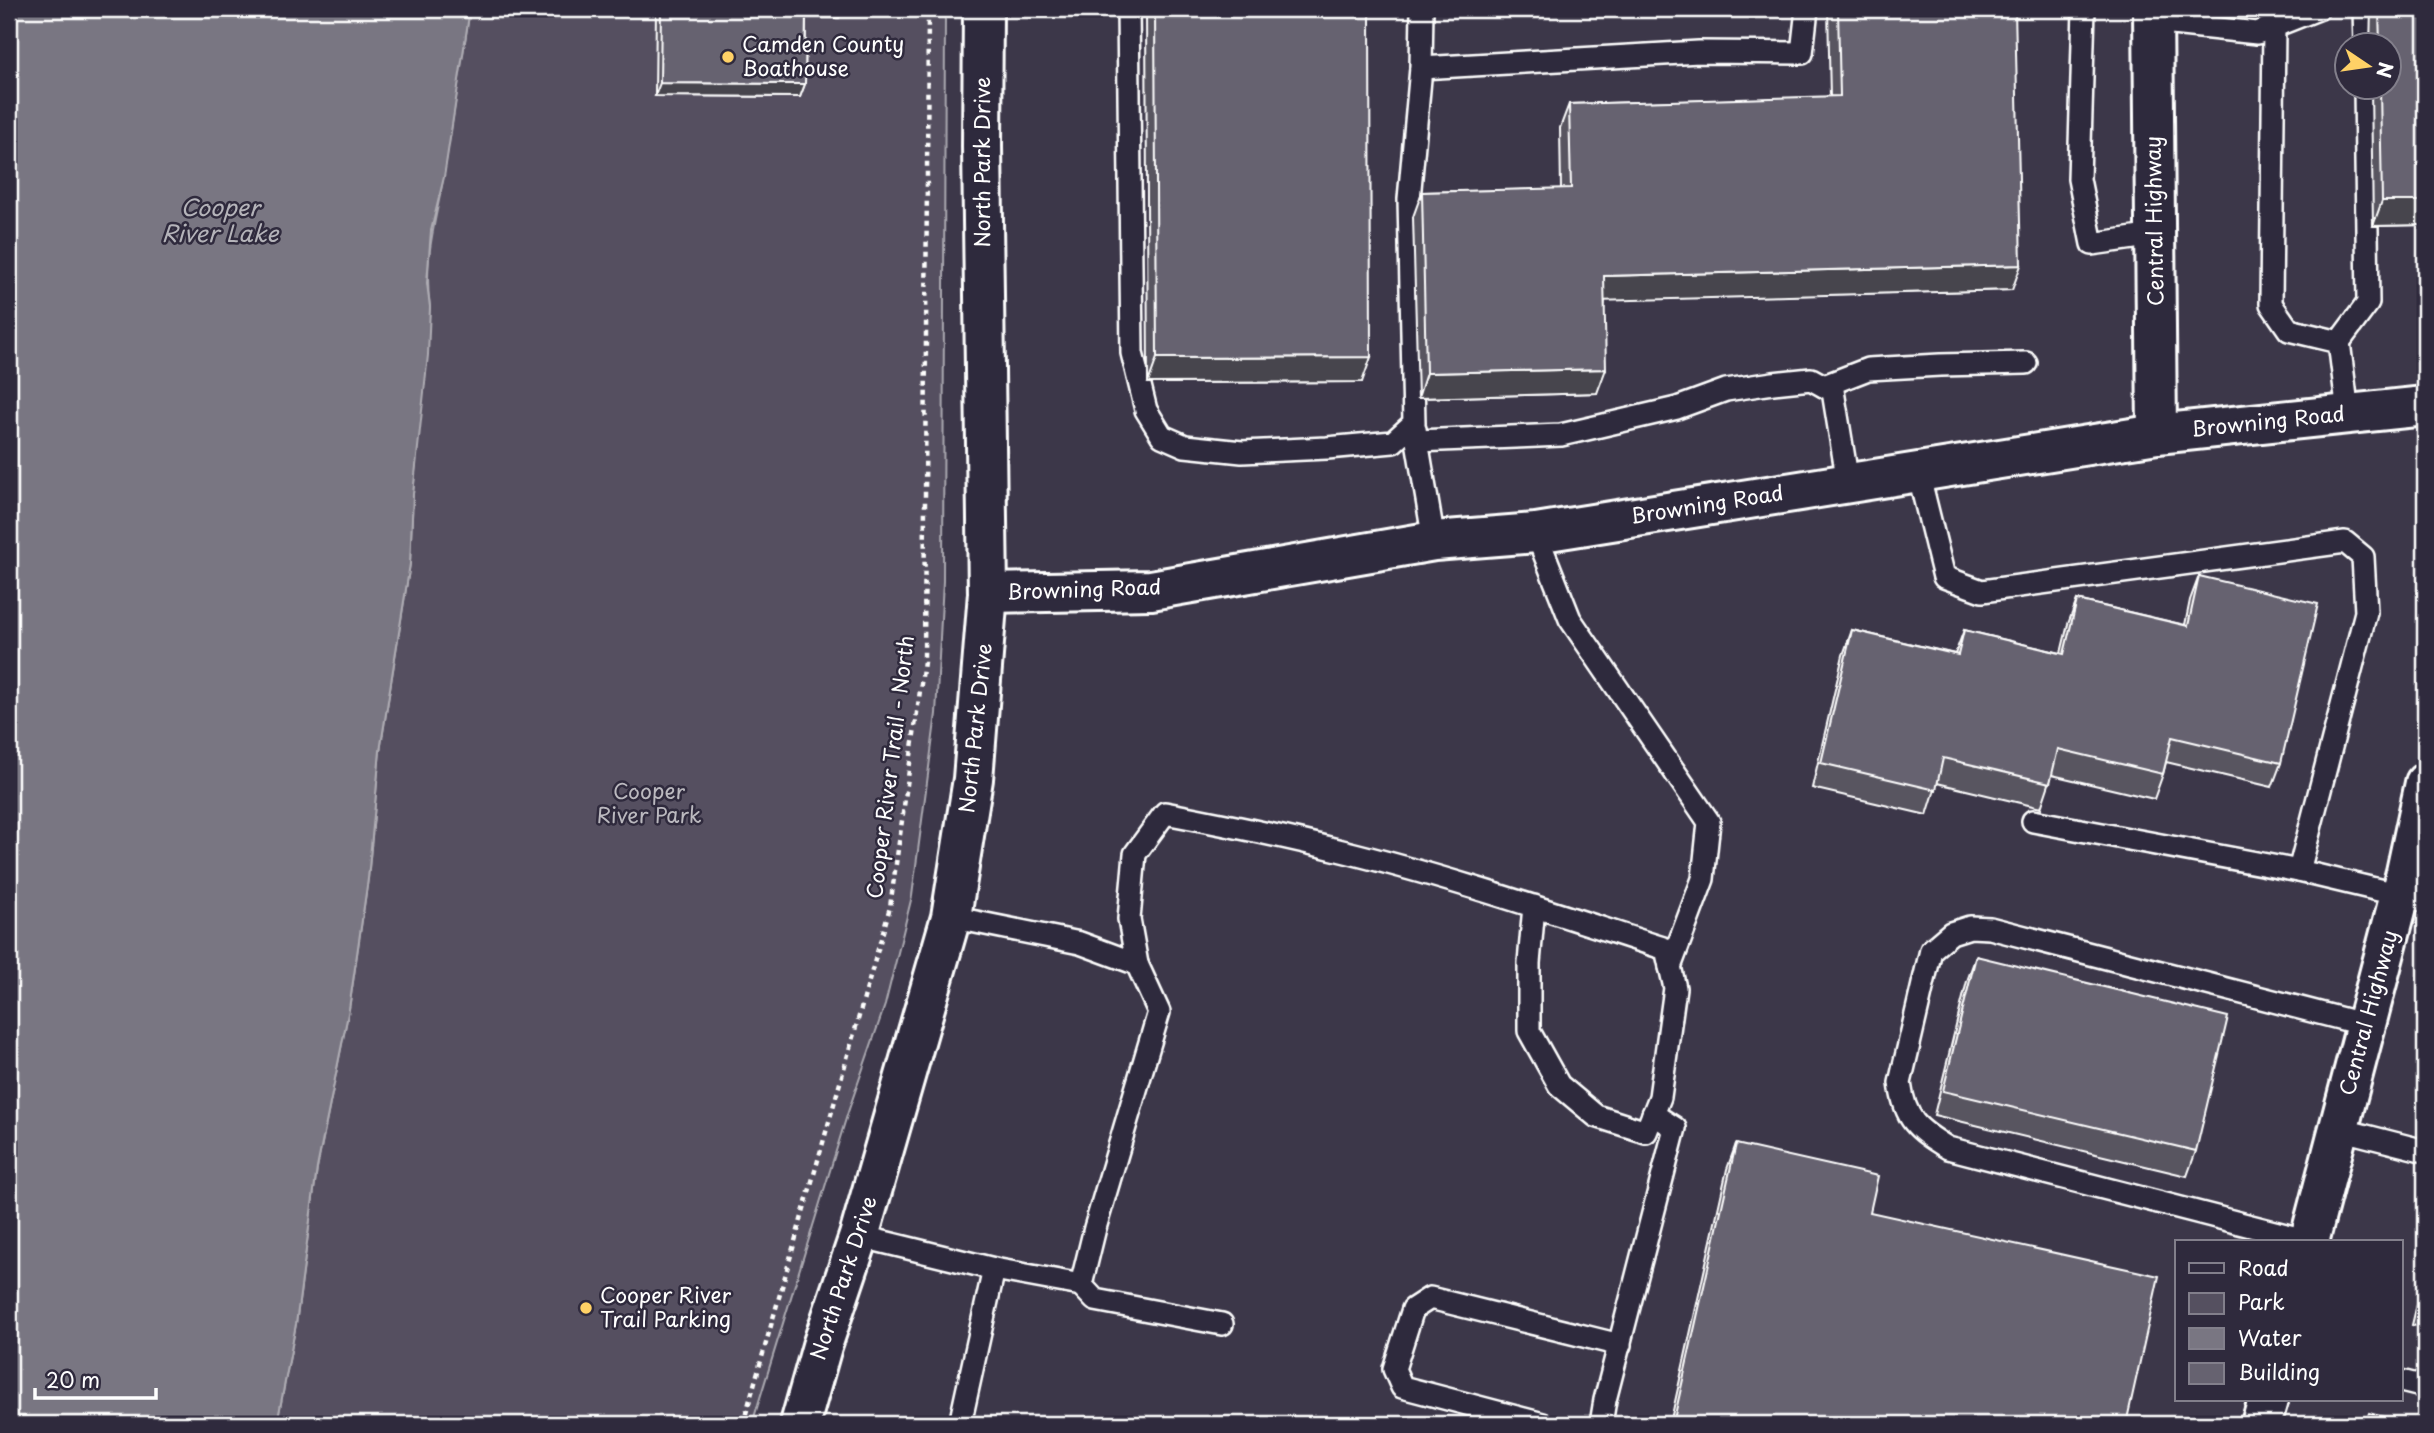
<svg xmlns="http://www.w3.org/2000/svg" width="2434" height="1433" font-family="'Playpen Sans',sans-serif">
  <style>
    .green { fill: #555060; stroke: #aaa8b0; stroke-width: 2 }
    .water { fill: #797682; stroke: #afadb4; stroke-width: 2 }
    .lines { fill: none; stroke-linecap: round; stroke-linejoin: round }
    .service-casing { stroke: #fff; stroke-width: 26 }
    .minor-casing { stroke: #fff; stroke-width: 44 }
    .tertiary-casing { stroke: #fff; stroke-width: 44 }
    .path { stroke: #fff; stroke-width: 4.5; stroke-dasharray: 5 5; stroke-linecap: butt }
    .service { stroke: #2f2a3d; stroke-width: 21 }
    .minor { stroke: #2f2a3d; stroke-width: 38 }
    .tertiary { stroke: #2f2a3d; stroke-width: 38 }
    .wall { fill: #585460; stroke: #fff; stroke-width: 2 }
    .shaded-wall { fill: #47454e; stroke: #fff; stroke-width: 2 }
    .building { fill: #666270; stroke: #fff; stroke-width: 2 }
    .poi-dot { fill: #ffd166; stroke: #2f2a3d; stroke-width: 2.5 }
    .labels { text-anchor: middle; stroke-width: 5; stroke-linejoin: round; paint-order: stroke }
    .poi-label { font-size: 21px; fill: #fff; stroke: #2f2a3d; text-anchor: start }
    .street-label { font-size: 21px; fill: #fff; stroke: #2f2a3d }
    .park-label { font-size: 21px; fill: #bbb9bf; stroke: #2f2a3d }
    .water-label { font-size: 23px; font-style: italic; fill: #b5b4ba; stroke: #2f2a3d }
  </style>
  <rect width="100%" height="100%" fill="#3c3749"/>
  <filter id="ink" filterUnits="userSpaceOnUse"><feTurbulence type="fractalNoise" baseFrequency=".0143" numOctaves="2"/><feDisplacementMap in="SourceGraphic" scale="14" xChannelSelector="R" yChannelSelector="G"/><feConvolveMatrix kernelMatrix="1 2 1 2 8 2 1 2 1" color-interpolation-filters="sRGB"/></filter>
  <g filter="url(#ink)">
    <path class="green" d="M470 9H945L943 581 936 714 912 896 885 1005 848 1112 752 1424H277L296 1324 317 1168 349 1009 368 879 380 751 410 564 413 494 430 307C423 257 436 221 444 174 453 119 461 64 470 9Z"/>
    <path class="water" d="M9 9H470L444 177 431 231 427 283 430 307 428 355 413 494 410 564 380 751 368 879 349 1009 317 1168 296 1324 277 1424H9Z"/>
    <g class="lines">
      <g class="service-casing">
        <g id="service">
          <path d="M1128 9 1132 353 1146 410 1162 436 1185 446 1242 452 1327 448 1393 442 1414 423 1409 199 1421 68 1422 9"/>
          <path d="M2084 9 2079 179 2092 244 2155 235"/>
          <path d="M2364 9 2365 46"/>
          <path d="M2153 22 2257 33 2318 9"/>
          <path d="M2274 26 2271 304 2289 330 2339 342 2348 413"/>
          <path d="M1421 68 1699 52 1802 53 1807 9"/>
          <path d="M2339 342 2368 303 2365 88"/>
          <path d="M1824 386 1868 369 1940 365 2026 363"/>
          <path d="M1415 429 1434 541"/>
          <path d="M1417 441 1561 435 1677 408 1726 390 1773 383 1811 379 1833 391 1848 483"/>
          <path d="M1918 472 1944 577 1982 591 2345 542 2363 557 2366 612 2299 871 2033 821"/>
          <path d="M1536 533 1570 619 1709 822 1703 879 1670 967"/>
          <path d="M2299 871 2425 901"/>
          <path d="M951 917 1080 943 1137 964 1159 1012 1095 1228 1081 1285 1095 1300 1222 1324"/>
          <path d="M1137 964 1129 919 1135 854 1165 813C1223 824 1281 836 1338 850 1449 877 1557 914 1666 949L1675 988 1660 1097 1646 1132 1596 1116 1559 1085 1529 1031V963L1534 906"/>
          <path d="M2339 1129 2425 1151"/>
          <path d="M859 1236 994 1269 1081 1285"/>
          <path d="M2309 1241 1948 1148C1917 1129 1905 1120 1900 1083L1931 950 1951 933 1970 927 1990 928 2366 1025"/>
          <path d="M2401 1381 2425 1387"/>
          <path d="M960 1424 994 1269"/>
          <path d="M1543 1424 1402 1387 1394 1369 1413 1309 1430 1298 1620 1345"/>
          <path d="M1601 1424 1605 1400 1675 1128 1653 1114"/>
        </g>
      </g>
      <g class="minor-casing">
        <g id="minor">
          <path d="M2153 9 2157 434"/>
          <path d="M2309 1242 2406 872 2425 783"/>
          <path d="M2261 1424 2268 1400"/>
        </g>
      </g>
      <g class="tertiary-casing">
        <g id="tertiary">
          <path d="M988 593 1151 590 1434 541 1536 533 2157 434 2425 406"/>
          <path d="M800 1424 822 1346 859 1236 951 917 973 779 988 593 982 146 983 9"/>
        </g>
      </g>
      <path class="path" d="M743 1424 890 907 924 662 928 9"/>
      <use href="#service" class="service"/>
      <use href="#minor" class="minor"/>
      <use href="#tertiary" class="tertiary"/>
    </g>
    <g class="wall">
      <path d="M656 9H842L839 18H806L805 84 800 97 655 96Z"/>
      <path d="M1146 9H1370L1362 382 1148 383Z"/>
      <path d="M1828 9H2015L2012 290 1605 300 1597 393 1418 398 1413 217 1422 192 1561 189 1560 128 1569 104 1830 97Z"/>
      <path d="M2371 9H2425V225L2373 226 2371 88H2389V46H2370Z"/>
      <path d="M2199 576 2281 763 2272 787 2166 762 2163 774 2154 799 2052 775 2041 808 1937 783 1927 815 1812 788 1843 655 1852 630 1955 654 1964 630 2061 653 2068 624 2077 600 2185 625 2190 600Z"/>
      <path d="M1976 956 2196 1151 2187 1176 1934 1115 1967 981Z"/>
      <path d="M1736 1144 1870 1212 2126 1424H1670L1727 1169Z"/>
      <path d="M2425 1271V1328L2412 1325Z"/>
    </g>
    <g class="shaded-wall">
      <path d="M804 9H842L839 18H801Z"/>
      <path d="M660 83 805 84 800 97 655 96Z"/>
      <path d="M2382 201H2425V225L2373 226Z"/>
      <path d="M2021 265 2012 290 1595 301 1604 276Z"/>
      <path d="M1371 357 1362 382 1148 383 1157 358Z"/>
      <path d="M1606 369 1597 393 1418 398 1426 373Z"/>
    </g>
    <g class="building">
      <path d="M661 9H806L805 84 660 83Z"/>
      <path d="M1155 9H1370L1371 357 1157 358Z"/>
      <path d="M1838 9H2015L2021 265 1604 276 1606 369 1426 373 1422 192 1571 188 1569 104 1840 96Z"/>
      <path d="M2379 9H2425V201H2382L2380 88H2389V46H2380Z"/>
      <path d="M2199 576 2318 604 2281 763 2172 737 2163 774 2058 749 2050 783 1943 758 1936 790 1821 763 1852 630 1958 655 1964 630 2064 654 2077 600 2188 626Z"/>
      <path d="M1976 956 2228 1017 2196 1151 1943 1091Z"/>
      <path d="M1736 1144 1878 1176 1870 1212 2159 1276 2126 1424H1673Z"/>
      <path d="M2425 1282V1302L2421 1301Z"/>
      <path d="M2369 1413 2409 1424H2365Z"/>
    </g>
  </g>
  <g class="poi-dot">
    <circle cx="728" cy="57" r="7"/>
    <circle cx="586" cy="1308" r="7"/>
  </g>
  <g class="labels">
    <g class="poi-label">
      <text x="742" y="52">Camden County<tspan x="742" dy="24">Boathouse</tspan></text>
      <text x="600" y="1303">Cooper River<tspan x="600" dy="24">Trail Parking</tspan></text>
    </g>
    <g class="street-label">
      <text transform="translate(983 162) rotate(-90)" y="7">North Park Drive</text>
      <text transform="translate(2155 221) rotate(-91)" y="7">Central Highway</text>
      <text transform="translate(2268 422) rotate(-6)" y="7">Browning Road</text>
      <text transform="translate(1707 505) rotate(-9)" y="7">Browning Road</text>
      <text transform="translate(1084 590) rotate(-2)" y="7">Browning Road</text>
      <text transform="translate(976 728) rotate(-84)" y="7">North Park Drive</text>
      <text transform="translate(891 767) rotate(-83)" y="7">Cooper River Trail - North</text>
      <text transform="translate(2369 1013) rotate(-75)" y="7">Central Highway</text>
      <text transform="translate(844 1278) rotate(-72)" y="7">North Park Drive</text>
    </g>
    <g class="park-label">
      <text x="649" y="799">Cooper<tspan x="649" dy="24">River Park</tspan></text>
    </g>
    <g class="water-label">
      <text x="220" y="216">Cooper<tspan x="220" dy="26">River Lake</tspan></text>
    </g>
  </g>
  <rect width="2434" height="1433" fill="none" stroke="#2f2a3d" stroke-width="35"/>
  <rect x="18" y="18" width="2399" height="1398" fill="none" stroke="#fff" stroke-width="2.5" filter="url(#ink)"/>
  <rect x="2175" y="1240" width="228" height="161" fill="#2f2a3d" stroke="#827f8b" stroke-width="2"/>
  <rect x="2189" y="1263" width="35" height="10" fill="#2f2a3d" stroke="#827f8b" stroke-width="2"/>
  <text x="2238" y="1276" font-size="21" fill="#ffffff">Road</text>
  <rect x="2189" y="1293" width="35" height="21" fill="#555060" stroke="#827f8b" stroke-width="2"/>
  <text x="2238" y="1310" font-size="21" fill="#ffffff">Park</text>
  <rect x="2189" y="1328" width="35" height="21" fill="#797682" stroke="#827f8b" stroke-width="2"/>
  <text x="2238" y="1346" font-size="21" fill="#ffffff">Water</text>
  <rect x="2189" y="1363" width="35" height="21" fill="#666270" stroke="#827f8b" stroke-width="2"/>
  <text x="2238" y="1380" font-size="21" fill="#ffffff">Building</text>
  <g transform="translate(2368 66) rotate(103)"><circle r="33" fill="#2f2a3d" stroke="#827f8b" stroke-width="2"/>
  <path d="M0-5L12 26L0 18L-12 26Z" fill="#ffd166"/>
  <text y="-10" font-size="19" font-weight="bold" text-anchor="middle" fill="#ffffff">N</text>
  </g>
  <path d="M35 1388v10h121v-10" fill="none" stroke="#ffffff" stroke-width="3.5"/>
  <text x="46" y="1388" font-size="21" fill="#ffffff" stroke="#2f2a3d" stroke-width="5" paint-order="stroke">20 m</text>
</svg>
